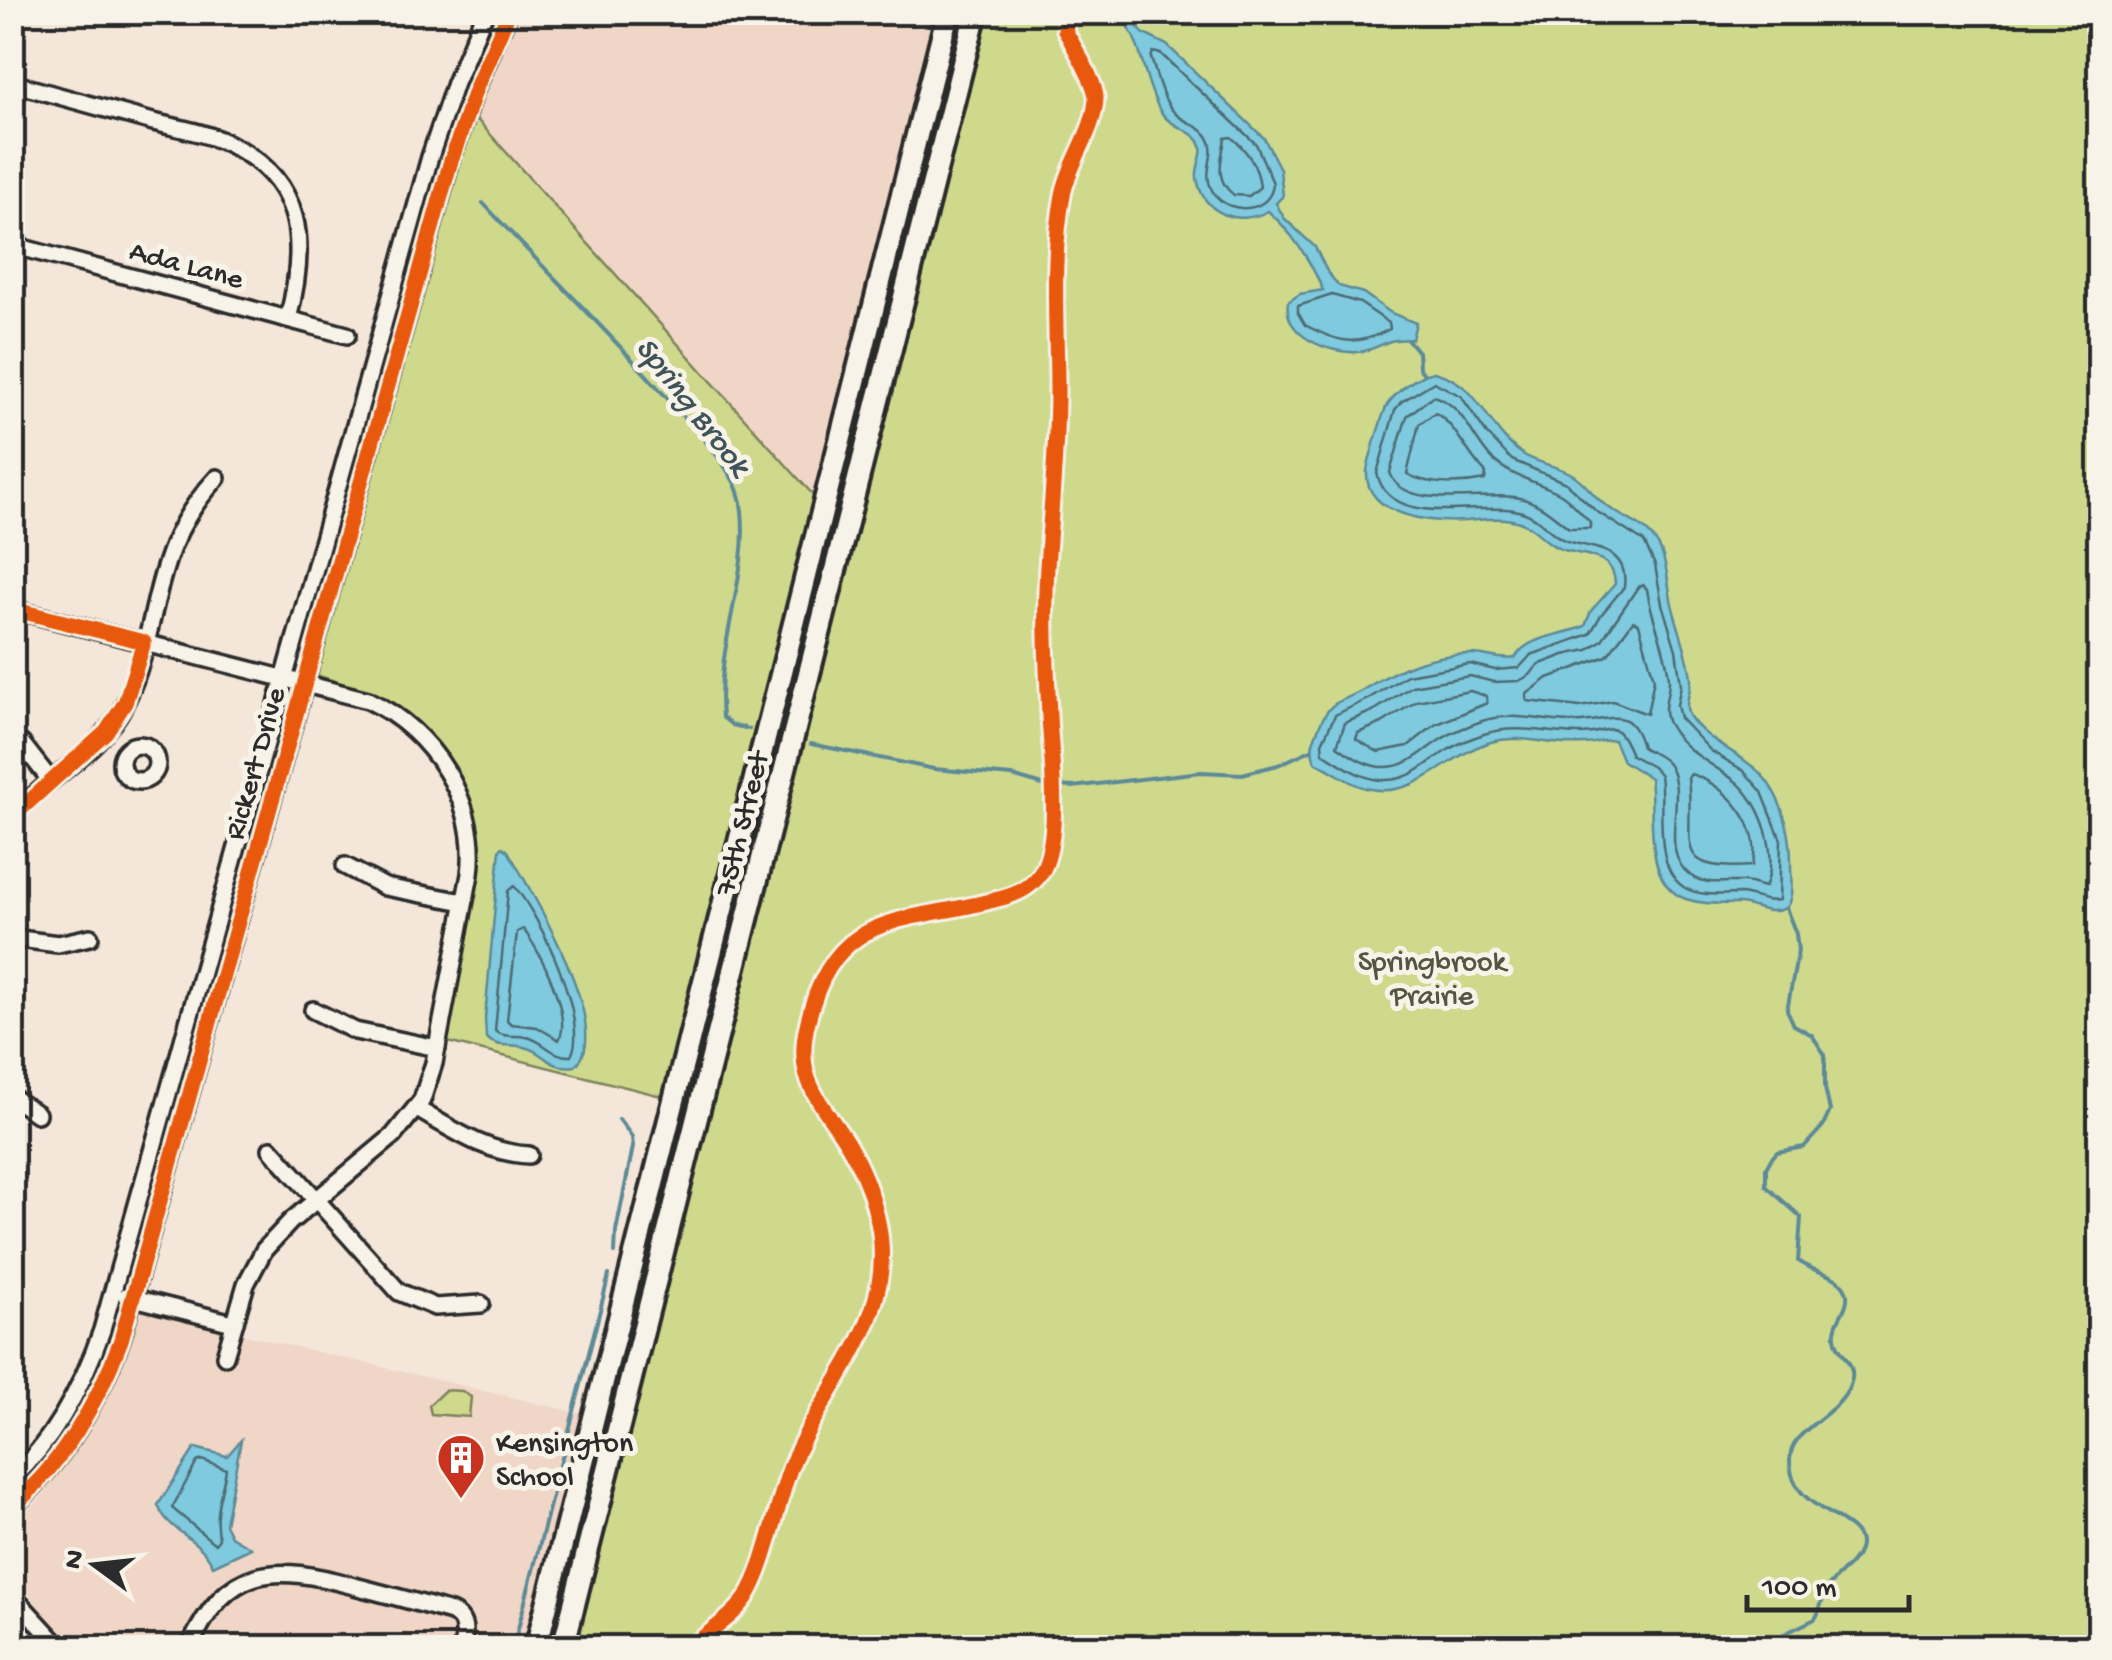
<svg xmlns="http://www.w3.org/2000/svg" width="2112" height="1660" font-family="'Gochi Hand',sans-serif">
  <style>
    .built { fill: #f0d6c7 }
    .green { fill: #ced98c; stroke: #7c825c; stroke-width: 2.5 }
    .water { fill: #7fcadf; stroke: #5d8a97; stroke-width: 2.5 }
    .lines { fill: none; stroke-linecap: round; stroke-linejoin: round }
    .shore { stroke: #4d6b73; stroke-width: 2.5 }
    .stream { stroke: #5d8a97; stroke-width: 4 }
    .minor-casing { stroke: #2b2b2b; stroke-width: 22 }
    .major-casing { stroke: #2b2b2b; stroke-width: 28 }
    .minor { stroke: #f7f3e8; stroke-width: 15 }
    .major { stroke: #f7f3e8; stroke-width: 20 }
    .cycleway-casing { stroke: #f7f3e8; stroke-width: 21 }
    .cycleway { stroke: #e8590c; stroke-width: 15 }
    .labels { text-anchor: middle; stroke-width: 10; stroke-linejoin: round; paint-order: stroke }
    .street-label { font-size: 30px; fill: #2b2b2b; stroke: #f7f3e8 }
    .park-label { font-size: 30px; fill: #545643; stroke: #f7f3e8 }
    .poi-label { font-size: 30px; fill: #2b2b2b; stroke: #f7f3e8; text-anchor: start }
    .water-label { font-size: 32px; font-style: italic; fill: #405358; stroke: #f7f3e8 }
  </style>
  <rect width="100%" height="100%" fill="#f4e6d9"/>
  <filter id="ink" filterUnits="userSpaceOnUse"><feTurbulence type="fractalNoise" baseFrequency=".01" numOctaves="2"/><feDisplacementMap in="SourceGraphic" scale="20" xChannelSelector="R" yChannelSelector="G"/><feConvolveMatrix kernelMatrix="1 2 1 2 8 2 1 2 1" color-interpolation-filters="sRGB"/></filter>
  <g filter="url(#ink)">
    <g class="built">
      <path d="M516 13H936L814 496 473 115Z"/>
      <path d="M138 1310 583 1414 525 1647H80L51 1623 13 1573 12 1524 38 1501 89 1432 123 1361Z"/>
    </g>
    <g class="green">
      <path d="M955 13H969L557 1647 551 1648 572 1566 591 1457Z"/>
      <path d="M988 13H2099V1647L573 1648Z"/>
      <path d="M456 114 325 582H323C358 425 400 270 451 118Z"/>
      <path d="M473 115 814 496 665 1097 444 1041 478 851 469 800 460 782 399 710 368 692 316 675Z"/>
      <path d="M262 780 242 880 147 1211 173 1100Z"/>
      <path d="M445 1390 462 1391 471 1397 469 1417 431 1414 429 1405Z"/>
    </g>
    <g class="water">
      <path d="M1117 13H1124L1144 34 1167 45 1264 138 1280 169 1283 196 1276 203 1284 218 1315 247 1328 273 1339 286 1363 293 1391 313 1416 323 1412 339C1404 340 1395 339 1388 342 1377 346 1370 351 1358 352 1329 354 1283 336 1288 302L1300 294 1323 290C1310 260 1292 232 1268 211 1238 227 1203 214 1197 178 1195 165 1207 152 1198 140 1189 128 1170 127 1161 112 1142 81 1144 39 1117 13Z"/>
      <path d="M1434 372C1483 385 1484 427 1521 453 1535 463 1555 465 1570 473 1584 480 1592 495 1604 504 1625 521 1650 524 1661 551 1668 568 1668 587 1672 604 1678 629 1688 652 1691 678 1692 689 1683 705 1689 715 1702 737 1729 748 1748 763 1779 784 1792 829 1791 865 1791 879 1794 897 1786 908 1768 916 1758 906 1740 904 1722 903 1704 905 1686 899 1642 884 1655 813 1650 778L1623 761 1614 740C1604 739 1595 744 1584 744 1553 747 1521 733 1491 742 1448 754 1419 798 1371 789 1351 786 1333 770 1315 762 1309 745 1314 740 1320 725 1331 697 1343 703 1366 688 1400 667 1428 655 1469 654 1485 653 1498 661 1515 658 1528 635 1563 636 1585 626L1591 611 1615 584C1614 554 1586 556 1564 550 1544 545 1536 524 1512 520 1496 517 1481 520 1466 521 1434 523 1364 517 1367 471 1368 462 1382 416 1387 405 1397 391 1417 375 1434 372Z"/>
      <path d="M503 847 508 851C529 888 617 1030 575 1066 547 1070 545 1051 524 1047 509 1043 499 1049 486 1038L485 1018 500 849Z"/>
      <path d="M241 1440 225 1524 231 1536 251 1548 213 1566C202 1539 167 1531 158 1505L195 1448 227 1456Z"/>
    </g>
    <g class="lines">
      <g class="shore">
        <path d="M1153 52 1161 54 1256 144 1273 183C1272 213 1230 215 1215 195 1198 171 1220 156 1207 136 1200 125 1185 123 1176 114 1162 102 1157 75 1151 58Z"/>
        <path d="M1225 138 1231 137C1247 150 1258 166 1260 187L1249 196 1234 195C1213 180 1222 159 1225 138Z"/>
        <path d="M1332 295 1360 303 1389 323 1390 329C1356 347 1339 343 1305 325L1298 313V306Z"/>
        <path d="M1434 382 1461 396 1487 434 1512 460 1566 483 1596 511 1644 542 1655 565 1662 604 1676 650 1681 685 1677 705 1680 718 1711 751 1744 771 1762 792 1781 840 1779 900C1764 903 1754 895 1740 894 1723 894 1701 897 1685 888 1652 868 1665 807 1660 775L1653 767 1631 755C1614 713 1612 735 1578 734 1547 733 1514 724 1484 734 1472 738 1459 743 1448 750 1427 762 1414 779 1387 780 1363 781 1342 765 1323 753L1322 743 1335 715 1368 699 1407 675 1470 664 1495 670 1519 668 1531 655 1590 634 1601 615 1624 587C1629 547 1593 549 1567 541 1548 535 1542 515 1514 510 1475 503 1389 529 1377 473L1395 410 1401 402Z"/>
        <path d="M1433 396C1463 404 1471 437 1491 458 1512 478 1537 481 1561 494 1572 501 1581 513 1590 522V528H1569C1551 514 1538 501 1515 497 1484 492 1401 512 1390 472L1407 416Z"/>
        <path d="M1435 413C1453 421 1469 457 1486 473L1485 480C1462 485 1429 486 1407 474L1419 424Z"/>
        <path d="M1643 585 1647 589C1651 619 1667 649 1669 680 1669 696 1660 709 1669 725 1683 750 1712 764 1734 780 1762 801 1780 856 1765 887 1758 886 1751 882 1743 882 1726 881 1704 886 1690 875 1656 850 1690 794 1668 764 1661 755 1651 753 1642 747 1630 705 1613 720 1582 722 1549 724 1515 710 1482 721 1468 726 1452 732 1440 740 1421 752 1410 766 1386 767 1368 768 1351 756 1337 746L1345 723 1375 710 1412 686 1470 676 1494 682 1519 681 1530 675 1538 665 1564 655 1588 650 1602 640 1638 587Z"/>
        <path d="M1633 621 1639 624 1654 679 1647 714 1613 701 1580 707 1527 701V694L1548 678 1607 656Z"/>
        <path d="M1470 691 1486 696 1487 703 1435 725 1408 746 1378 752 1356 739 1358 733 1382 723 1417 701Z"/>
        <path d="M1691 774C1727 785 1764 827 1752 866 1667 872 1696 842 1688 778Z"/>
        <path d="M514 886C539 914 590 1021 571 1056 551 1057 544 1040 526 1037 514 1035 505 1038 495 1031L508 891Z"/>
        <path d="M523 929C540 950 572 1015 559 1040L537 1027 511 1024 507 1020 517 932Z"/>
        <path d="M202 1460 226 1469C222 1494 212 1514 219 1539L215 1544 172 1508 197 1462Z"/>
      </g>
      <g class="stream">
        <path d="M483 203C544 269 608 331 667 398 688 423 714 447 730 475 737 486 741 499 742 511 749 578 715 648 722 717L732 725 749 729"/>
        <path d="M1408 340 1418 352 1419 368 1424 374"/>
        <path d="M811 744 934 769 1012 776 1043 785 1072 787 1201 772 1242 774 1278 765 1311 750"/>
        <path d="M615 1253 616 1231 633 1147 632 1137 619 1119"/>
        <path d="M513 1648 609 1275"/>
        <path d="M1773 1648 1782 1635 1815 1619C1821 1610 1821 1600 1826 1591 1833 1575 1853 1568 1859 1550 1870 1515 1790 1517 1790 1460 1790 1425 1846 1415 1852 1378 1855 1361 1836 1353 1835 1337 1833 1321 1849 1310 1847 1294 1843 1273 1812 1273 1798 1261L1801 1217 1766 1186V1168L1771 1159 1777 1152 1804 1147 1823 1126 1830 1111 1825 1088V1055L1812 1035 1794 1025 1787 1010 1798 951 1796 934 1786 908"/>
      </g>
      <g class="minor-casing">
        <g id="minor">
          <path d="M12 83C59 96 106 109 153 122 177 128 204 132 227 143 306 179 307 246 288 319"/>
          <path d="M12 245 347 335"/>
          <path d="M12 609 368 700C433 731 479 802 470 874L434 1063 422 1100 393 1136 291 1221 264 1250 246 1284 225 1356"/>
          <path d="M22 744 51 781"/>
          <circle cx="139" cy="763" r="18"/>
          <path d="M12 817C47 777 101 752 125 703 164 620 147 552 217 478"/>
          <path d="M345 866 385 887 464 902"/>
          <path d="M12 938 58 944 90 937"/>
          <path d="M313 1010 355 1031 437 1048"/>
          <path d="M12 1097 37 1114"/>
          <path d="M417 1109C454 1130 486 1153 529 1155"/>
          <path d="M271 1149 399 1292 435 1307 481 1304"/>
          <path d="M126 1296 233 1323"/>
          <path d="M12 1479C56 1438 83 1385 102 1330L430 157 455 83 485 12"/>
          <path d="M12 1508C64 1460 97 1405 121 1340L450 164 476 88 509 12"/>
          <path d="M12 1595 61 1648"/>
          <path d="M189 1648C227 1563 275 1564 354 1586 386 1594 419 1603 451 1612 467 1619 465 1633 462 1648"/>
        </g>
      </g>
      <g class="major-casing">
        <g id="major">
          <path d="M536 1648 948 12"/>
          <path d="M563 1648 976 12"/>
        </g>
      </g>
      <use href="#minor" class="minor"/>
      <use href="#major" class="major"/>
      <g class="cycleway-casing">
        <g id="cycleway">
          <path d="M12 609 144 642 125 703 106 732 12 817"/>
          <path d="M12 1508C64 1460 97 1405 121 1340L450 164 476 88 509 12"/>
          <path d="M690 1648C707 1633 733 1617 746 1598 766 1568 777 1503 791 1466 825 1381 901 1319 877 1217 870 1187 857 1157 840 1132 813 1093 795 1072 808 1021 835 908 905 924 994 900 1012 896 1030 890 1041 873 1062 840 1051 756 1049 716 1047 666 1044 617 1047 567 1051 508 1057 450 1057 390 1057 326 1051 257 1063 195 1069 162 1095 131 1096 98 1096 82 1073 46 1065 30L1069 12"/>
        </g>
      </g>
      <use href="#cycleway" class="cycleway"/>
    </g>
  </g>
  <defs>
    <g id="building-pin" transform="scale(2.5)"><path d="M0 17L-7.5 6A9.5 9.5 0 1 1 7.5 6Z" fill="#c8321e" stroke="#f7f3e8"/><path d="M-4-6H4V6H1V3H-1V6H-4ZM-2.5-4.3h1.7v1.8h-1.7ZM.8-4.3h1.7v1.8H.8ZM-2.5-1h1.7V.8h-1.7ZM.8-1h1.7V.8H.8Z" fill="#fff"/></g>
  </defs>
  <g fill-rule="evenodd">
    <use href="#building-pin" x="461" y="1458"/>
  </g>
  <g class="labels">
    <g class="street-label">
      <text transform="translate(187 263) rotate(15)" y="10">Ada Lane</text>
      <text transform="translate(253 763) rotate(-74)" y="10">Rickert Drive</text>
      <text transform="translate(740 823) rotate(-76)" y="10">75th Street</text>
    </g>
    <g class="park-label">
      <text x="1432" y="970">Springbrook<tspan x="1432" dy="34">Prairie</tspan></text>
    </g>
    <g class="poi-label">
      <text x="496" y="1451">Kensington<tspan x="496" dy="34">School</tspan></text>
    </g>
    <g class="water-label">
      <text transform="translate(695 405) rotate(52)" y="11">Spring Brook</text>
    </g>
  </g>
  <rect width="2112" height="1660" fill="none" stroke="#f7f3e8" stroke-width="50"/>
  <rect x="25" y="25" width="2062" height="1610" fill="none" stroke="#2b2b2b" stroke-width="4" filter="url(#ink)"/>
  <g transform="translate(95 1565) rotate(285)" stroke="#f7f3e8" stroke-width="8" paint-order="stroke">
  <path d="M0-8L18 38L0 25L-18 38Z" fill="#2b2b2b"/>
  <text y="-15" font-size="28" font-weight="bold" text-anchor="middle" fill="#2b2b2b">N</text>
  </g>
  <path d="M1747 1595v15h162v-15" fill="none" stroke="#2b2b2b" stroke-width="5"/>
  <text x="1762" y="1595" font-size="30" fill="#2b2b2b" stroke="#f7f3e8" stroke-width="8" paint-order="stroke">100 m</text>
</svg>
